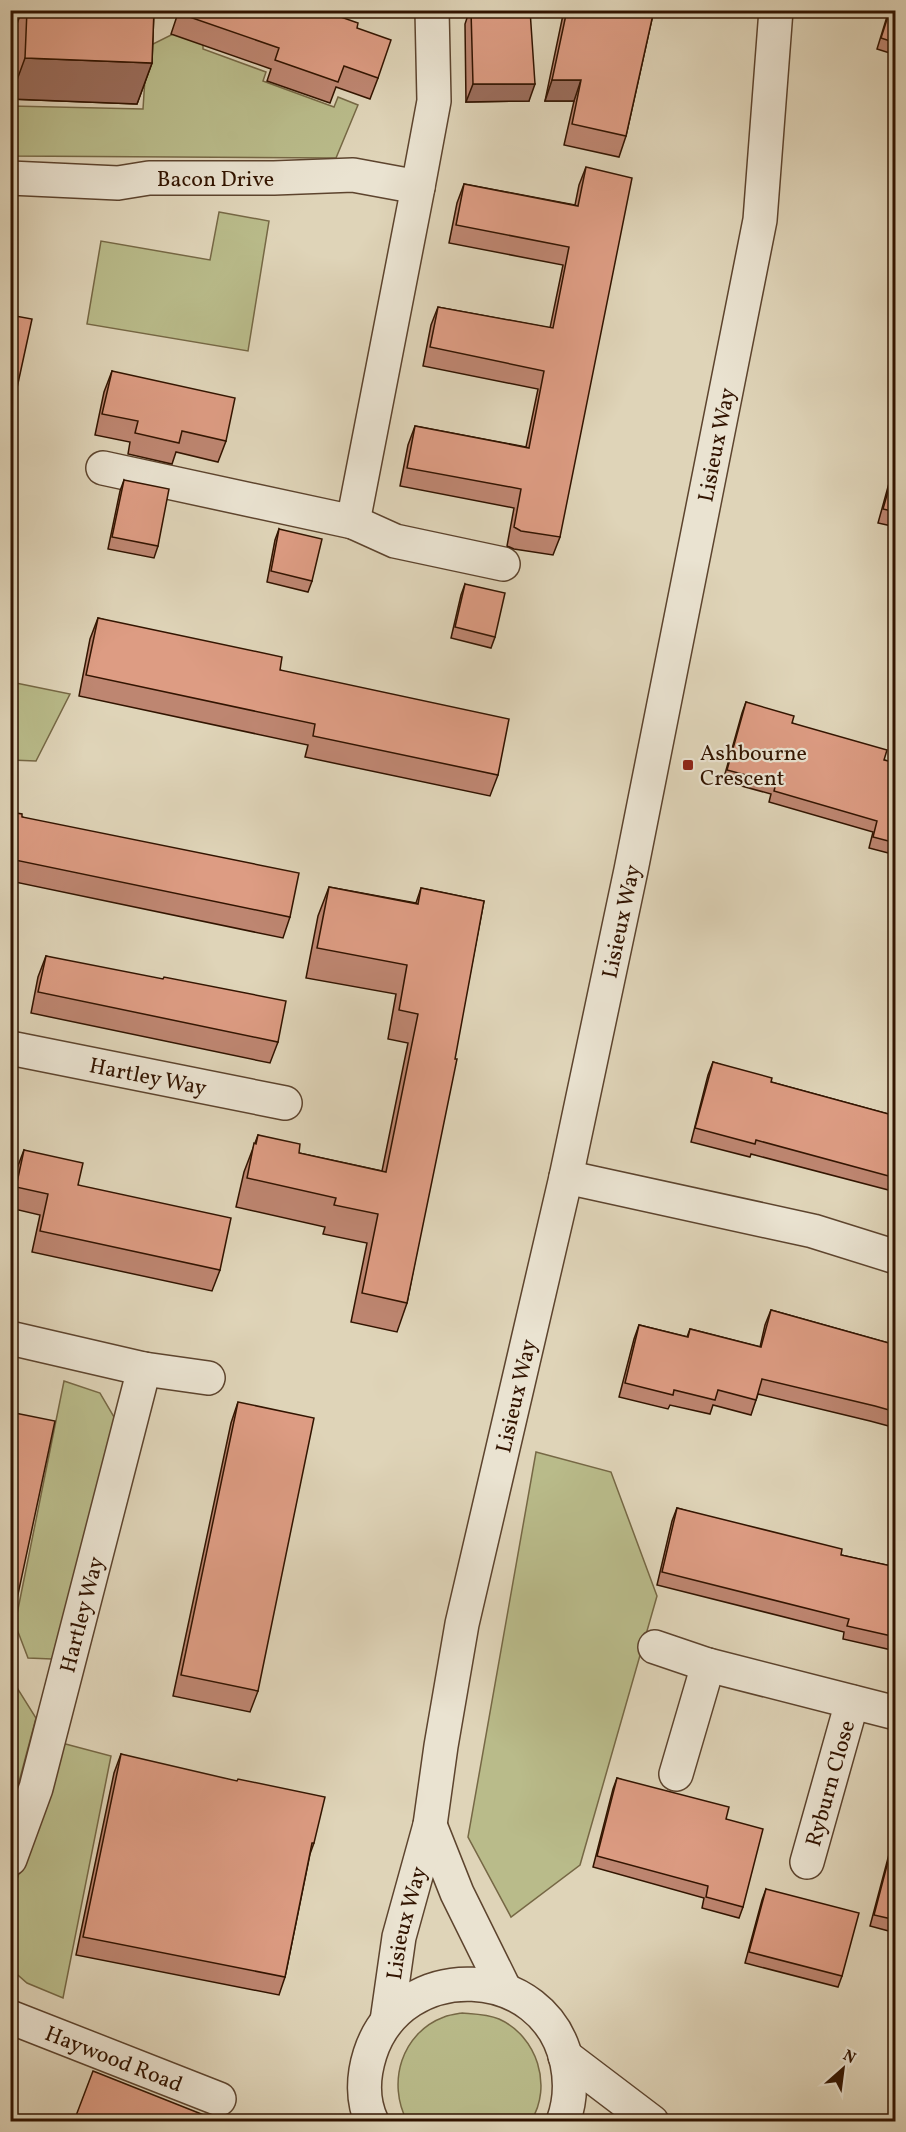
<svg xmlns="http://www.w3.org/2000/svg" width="906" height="2132" font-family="Vollkorn,serif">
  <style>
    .green { fill: #b9bb8a; stroke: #766845; stroke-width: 1.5 }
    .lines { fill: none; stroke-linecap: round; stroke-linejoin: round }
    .minor-casing { stroke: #5d442e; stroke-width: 36 }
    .minor { stroke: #eae3d1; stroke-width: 33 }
    .wall { fill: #be8671; stroke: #321400; stroke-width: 1.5 }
    .shaded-wall { fill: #9b6d5c; stroke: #321400; stroke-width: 1.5 }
    .building { fill: #dd9c83; stroke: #321400; stroke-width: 1.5 }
    .poi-dot { fill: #8f2418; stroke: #eae3d1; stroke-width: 2 }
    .labels { text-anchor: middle; stroke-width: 4.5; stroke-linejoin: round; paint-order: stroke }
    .street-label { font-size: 22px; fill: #321400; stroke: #eae3d1 }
    .poi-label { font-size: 22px; fill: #321400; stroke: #eae3d1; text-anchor: start }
  </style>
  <rect width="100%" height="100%" fill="#dfd4b8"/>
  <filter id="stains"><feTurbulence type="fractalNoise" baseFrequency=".00333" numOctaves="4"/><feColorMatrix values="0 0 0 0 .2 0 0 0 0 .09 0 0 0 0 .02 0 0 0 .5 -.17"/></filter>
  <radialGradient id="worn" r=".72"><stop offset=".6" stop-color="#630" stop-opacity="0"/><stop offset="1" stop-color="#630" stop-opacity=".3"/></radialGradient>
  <g class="green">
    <path d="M175 33 203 42V49L266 72 263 81 334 107 338 97 358 105 336 158 11 156V106L143 109 147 47Z"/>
    <path d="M219 212 269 221 248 351 87 324 101 241 210 260Z"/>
    <path d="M11 682 70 694 36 761 11 760Z"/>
    <path d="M64 1381 100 1393 117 1422 52 1659 28 1658 15 1624Z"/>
    <path d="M536 1452 611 1472 657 1596 580 1865 511 1917 468 1837Z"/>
    <path d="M11 1684 16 1686 36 1718 11 1812Z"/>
    <path d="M58 1742 111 1756 63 1998 27 1983 11 1969 10 1903Z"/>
    <path d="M462 2013C474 2014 487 2014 499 2019 537 2036 553 2086 531 2121H407C387 2083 401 2033 444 2017 449 2015 456 2014 462 2013Z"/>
  </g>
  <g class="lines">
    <g class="minor-casing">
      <g id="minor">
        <path id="s1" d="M10 178 118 183 149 178H274L353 175 418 187 434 101 432 10"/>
        <path d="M103 468 353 522 418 187"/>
        <path d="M353 522 395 541 503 564"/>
        <path id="s2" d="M10 1048 285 1103"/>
        <path d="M566 1177 813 1231 896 1257"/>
        <path d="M10 1338 144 1369 208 1378"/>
        <path d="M655 1647 708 1665 896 1713"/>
        <path d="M676 1774 708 1665"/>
        <path d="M430 1825 457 1893 505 1990"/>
        <path id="s3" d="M10 1859 36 1788 144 1369"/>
        <path id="s4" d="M807 1862 852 1702"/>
        <path id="s5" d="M10 2017 219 2099"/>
        <path id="s6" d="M387 2021 399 1937 430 1825 441 1746 462 1624 566 1177 631 870 760 220 776 10"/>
        <path d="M565 2056 652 2122"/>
        <path d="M372 2122C362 2101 363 2076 370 2054 401 1957 546 1962 567 2063 571 2082 570 2103 563 2122"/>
      </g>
    </g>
    <use href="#minor" class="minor"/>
  </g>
  <g class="wall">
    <path d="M22 10H154L152 63 137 104 10 99 13 35Z"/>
    <path d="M179 10H321L357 28 378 78 370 99 336 87 330 103 267 81 271 69 171 34Z"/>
    <path d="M468 10H530L529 101 466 102 465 24 468 15Z"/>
    <path d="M564 10H654L626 136 619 157 564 145 574 101H545Z"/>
    <path d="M889 10H896V55L877 49Z"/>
    <path d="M586 167 560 537 553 555 514 549 507 546 514 508 400 486 408 445 415 426 526 447 538 389 423 366 431 325 438 307 550 328 563 265 449 243 457 203 464 184 575 205 579 185Z"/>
    <path d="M112 371 226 441 218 462 176 452 172 464 128 454 130 442 95 435 104 392Z"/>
    <path d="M896 458V527L878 523Z"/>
    <path d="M124 480 158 546 154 558 108 549 120 491Z"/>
    <path d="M279 529 312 581 308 592 267 582 275 540Z"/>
    <path d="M465 584 495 637 491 648 451 638 461 595Z"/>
    <path d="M98 618 280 670 498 775 490 796 305 757 308 745 79 696 90 639Z"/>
    <path d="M746 702 792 723 884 760 896 763V855L869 848 873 832 769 802 771 794 723 781 742 713Z"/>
    <path d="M10 812 22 817 290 917 283 938 10 881Z"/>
    <path d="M329 887 416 903 421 888 484 901 407 1303 397 1332 351 1322 367 1243 323 1234 325 1227 236 1207 244 1172 258 1135 299 1153 382 1171 408 1043 388 1039 396 994 306 978 318 916Z"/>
    <path d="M46 956 278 1042 270 1063 31 1013 38 977Z"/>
    <path d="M713 1062 771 1082 896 1116V1192L751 1154 750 1157 691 1142 708 1075Z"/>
    <path d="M24 1150 78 1185 220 1270 212 1291 32 1252 40 1215 10 1208V1199L16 1171Z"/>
    <path d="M771 1310 896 1345V1428L870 1421 758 1394 751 1415 713 1405 710 1414 670 1405 668 1409 619 1397 634 1339 639 1325 687 1337 690 1329 760 1347 765 1325Z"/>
    <path d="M238 1402 258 1691 250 1712 173 1696 231 1423Z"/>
    <path d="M10 1412 17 1599 10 1616Z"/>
    <path d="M677 1508 841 1555 896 1567V1651L843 1639 844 1632 657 1585 672 1521Z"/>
    <path d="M121 1754 314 1843 310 1854 285 1977 279 1995 76 1955 114 1773Z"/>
    <path d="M617 1778 726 1819 743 1907 739 1918 702 1908 704 1898 593 1867 613 1789Z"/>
    <path d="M896 1828V1933L870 1926Z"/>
    <path d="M766 1889 842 1976 838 1987 745 1963 762 1900Z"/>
  </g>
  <g class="shaded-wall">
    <path d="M25 58 152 63 137 104 10 99Z"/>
    <path d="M552 80H581L574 101H545Z"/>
    <path d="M473 84H535L529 101 466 102Z"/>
  </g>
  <g class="building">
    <path d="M27 10H154L152 63 25 58Z"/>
    <path d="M179 10H321L358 23 357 28 391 40 378 78 344 66 338 82 275 60 279 48 178 13Z"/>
    <path d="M471 10H530L535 84H473Z"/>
    <path d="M567 10H654L626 136 572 124 581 80H552Z"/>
    <path d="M890 10H896V43L881 38Z"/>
    <path d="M586 167 632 178 560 537 521 531 514 527 521 489 407 468 415 426 529 448 544 371 430 347 438 307 553 328 569 247 456 225 464 184 578 206Z"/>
    <path d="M10 315 32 319 10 420Z"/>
    <path d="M112 371 235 398 226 441 182 431 179 443 135 433 138 421 102 414Z"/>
    <path d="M896 463V512L883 509Z"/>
    <path d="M124 480 169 489 158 546 112 537Z"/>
    <path d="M279 529 322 539 312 581 271 571Z"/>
    <path d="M465 584 505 593 495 637 455 627Z"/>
    <path d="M98 618 282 657 280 670 509 719 498 775 313 736 315 724 86 675Z"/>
    <path d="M746 702 794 716 792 723 887 750 884 760 896 763V843L873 837 877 821 774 791 776 783 727 770Z"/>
    <path d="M10 812 22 814V817L299 873 290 917 10 859Z"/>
    <path d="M329 887 418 904 421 888 484 901 455 1059H457L407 1303 362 1293 378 1214 334 1205 336 1198 247 1178 254 1143 256 1144 258 1135 300 1144 299 1153 386 1172 418 1014 399 1010 407 965 317 948Z"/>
    <path d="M46 956 163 979 164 977 286 1001 278 1042 38 992Z"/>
    <path d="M713 1062 772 1078 771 1082 896 1116V1178L756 1140 755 1144 695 1128Z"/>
    <path d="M24 1150 83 1163 78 1185 231 1218 220 1270 40 1231 48 1194 16 1187Z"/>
    <path d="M771 1310 896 1345V1412L875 1406 762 1379 756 1400 718 1390 715 1400 674 1390 673 1395 625 1383 639 1325 688 1337 690 1329 761 1347Z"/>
    <path d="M238 1402 314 1418 258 1691 181 1675Z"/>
    <path d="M10 1412 55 1421 17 1599 10 1598Z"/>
    <path d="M677 1508 842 1549 841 1555 896 1567V1637L847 1626 849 1619 662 1572Z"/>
    <path d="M121 1754 237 1781 238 1779 325 1797 314 1843H312L285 1977 83 1937Z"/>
    <path d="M617 1778 729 1807 726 1819 763 1829 743 1907 706 1897 708 1886 597 1856Z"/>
    <path d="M896 1831V1920L874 1915Z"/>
    <path d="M766 1889 859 1913 842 1976 749 1952Z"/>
    <path d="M93 2071 219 2121H74Z"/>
  </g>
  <rect class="poi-dot" x="682" y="759" width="12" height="12" rx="3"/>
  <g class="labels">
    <g class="street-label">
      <text dy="8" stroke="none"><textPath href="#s1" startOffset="206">Bacon Drive</textPath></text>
      <text dy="8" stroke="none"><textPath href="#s6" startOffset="1611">Lisieux Way</textPath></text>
      <text dy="8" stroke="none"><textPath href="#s6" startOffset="1125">Lisieux Way</textPath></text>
      <text dy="8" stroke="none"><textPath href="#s2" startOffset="141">Hartley Way</textPath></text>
      <text dy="8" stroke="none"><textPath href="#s6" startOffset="639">Lisieux Way</textPath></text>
      <text dy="8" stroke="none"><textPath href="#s3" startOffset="255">Hartley Way</textPath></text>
      <text dy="8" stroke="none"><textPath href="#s4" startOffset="82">Ryburn Close</textPath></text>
      <text dy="8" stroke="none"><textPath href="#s6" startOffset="100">Lisieux Way</textPath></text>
      <text dy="8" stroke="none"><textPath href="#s5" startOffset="112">Haywood Road</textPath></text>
    </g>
    <g class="poi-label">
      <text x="700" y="760">Ashbourne<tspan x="700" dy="25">Crescent</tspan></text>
    </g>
  </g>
  <rect width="906" height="2132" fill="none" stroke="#dfd4b8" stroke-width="36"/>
  <rect x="12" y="12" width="882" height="2108" fill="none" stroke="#321400" stroke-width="3"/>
  <rect x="18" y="18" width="870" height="2096" fill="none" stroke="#321400" stroke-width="1.5"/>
  <g transform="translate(843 2069) rotate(28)" stroke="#eae3d1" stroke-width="4.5" paint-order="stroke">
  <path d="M0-4.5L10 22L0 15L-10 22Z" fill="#321400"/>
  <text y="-9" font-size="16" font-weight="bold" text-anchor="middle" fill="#321400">N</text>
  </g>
  <rect width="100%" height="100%" filter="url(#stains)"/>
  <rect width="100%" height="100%" fill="url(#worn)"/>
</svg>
